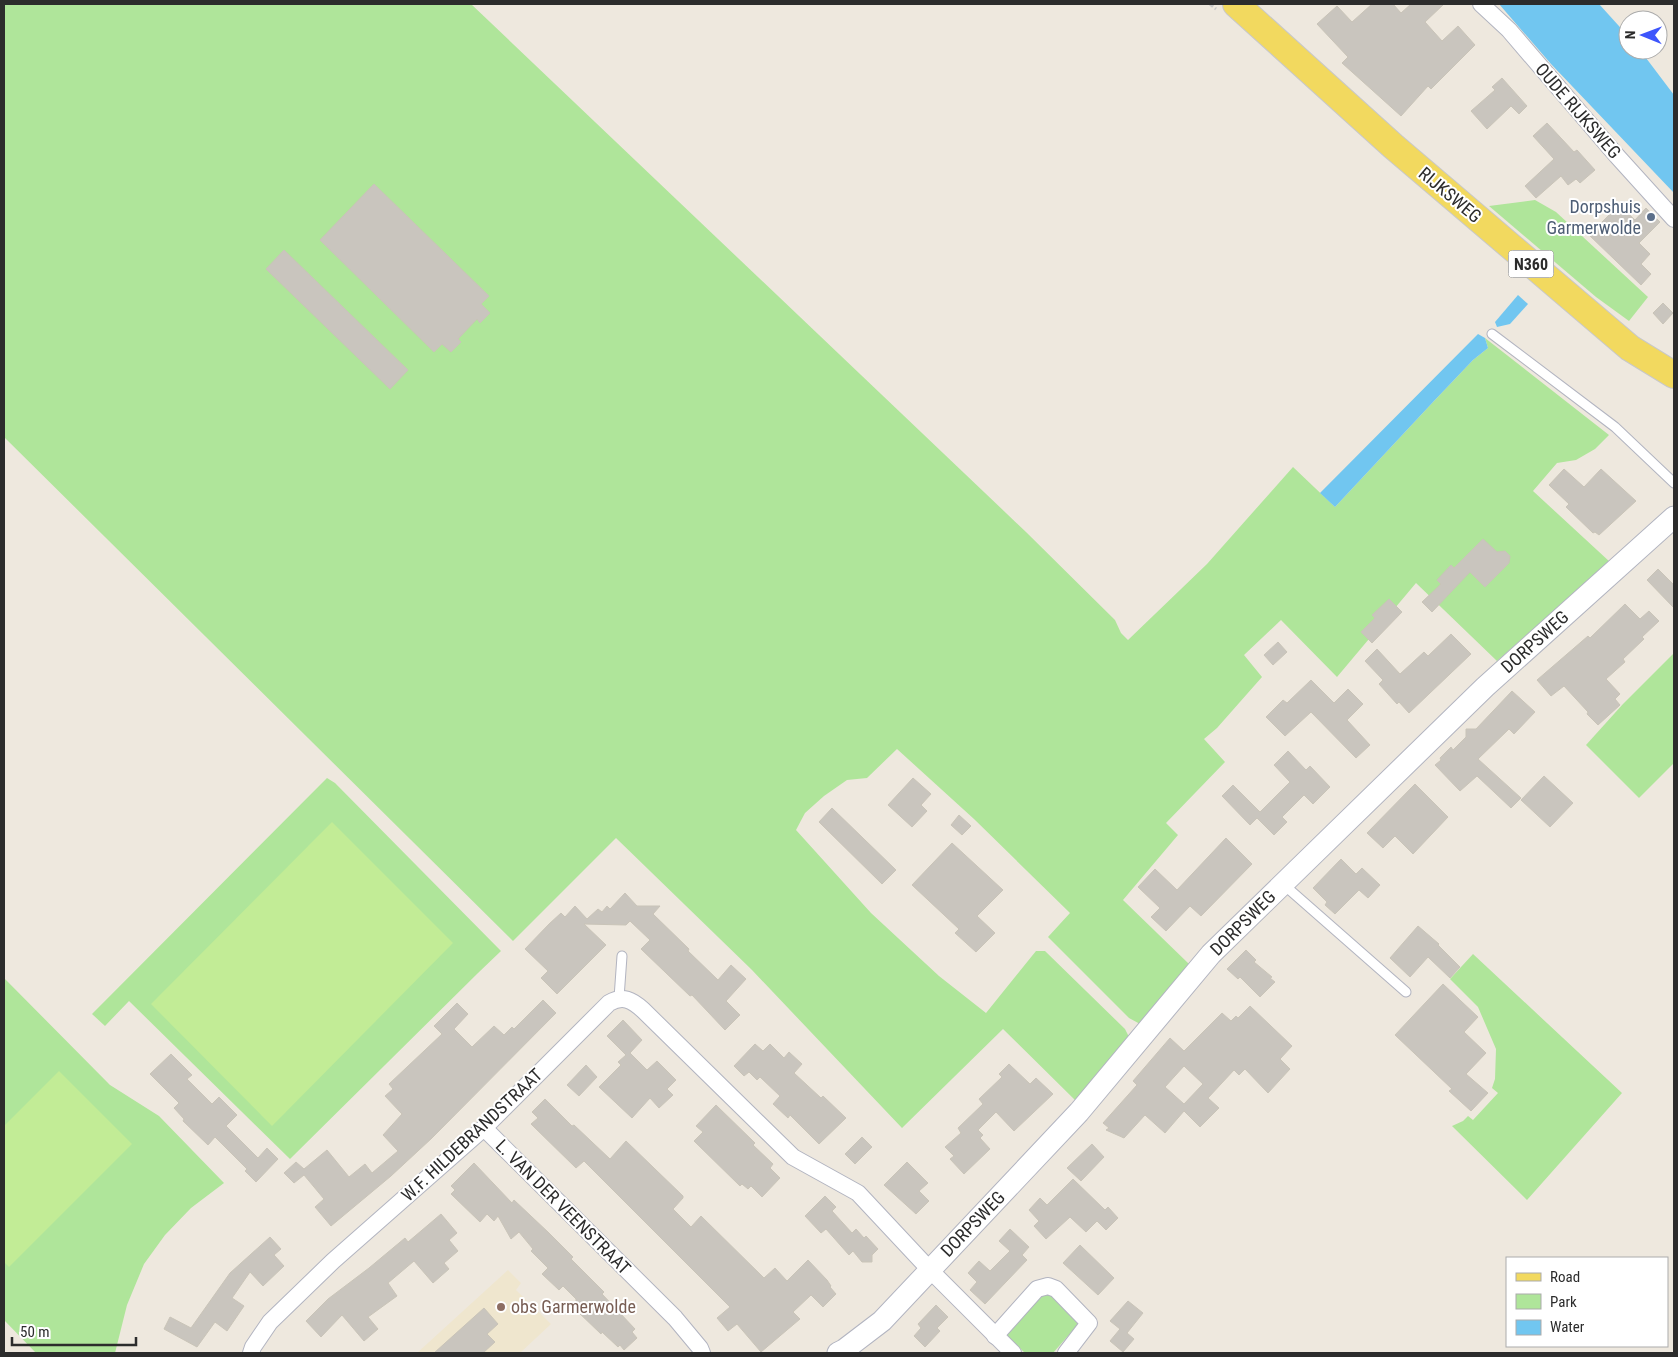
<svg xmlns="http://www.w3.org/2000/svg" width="1678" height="1357" font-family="'Roboto Condensed',sans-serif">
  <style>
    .education { fill: #efe6ce }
    .green { fill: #afe59a }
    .pitch { fill: #c2ec96 }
    .water { fill: #71c6f0 }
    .building { fill: #c9c5be; stroke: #c9c4b8; fill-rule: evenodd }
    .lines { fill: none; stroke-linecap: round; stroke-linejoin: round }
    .service-casing { stroke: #b2b4c0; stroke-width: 11 }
    .minor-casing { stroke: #b2b4c0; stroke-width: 18 }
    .tertiary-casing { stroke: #b2b4c0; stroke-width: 23 }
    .primary-casing { stroke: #c8c8c8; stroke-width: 28 }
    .path { stroke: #c8c8c8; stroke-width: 3; stroke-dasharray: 4 2.5; stroke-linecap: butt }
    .service { stroke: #fff; stroke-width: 9 }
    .minor { stroke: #fff; stroke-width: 16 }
    .tertiary { stroke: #fff; stroke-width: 21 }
    .primary { stroke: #f2d95f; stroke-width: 26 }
    .service-dot { fill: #5c6f8a; stroke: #fff; stroke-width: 2 }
    .education-dot { fill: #8d6e63; stroke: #fff; stroke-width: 2 }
    .labels { text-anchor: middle; stroke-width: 4; stroke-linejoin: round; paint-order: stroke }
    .shield { fill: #fff; stroke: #6b6b6b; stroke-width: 1 }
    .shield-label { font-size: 16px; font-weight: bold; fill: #2c2c2c }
    .street-label { font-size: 18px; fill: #2c2c2c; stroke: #fff }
    .service-label { font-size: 18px; fill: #4e5e75; stroke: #fff; text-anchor: end }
    .education-label { font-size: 18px; fill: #785e54; stroke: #fff; text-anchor: start }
  </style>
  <rect width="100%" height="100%" fill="#eee8de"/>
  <path class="education" d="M508 1270 521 1283 516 1290 551 1324 520 1353H417Z"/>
  <g class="green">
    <path d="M4 4H471L1026 532 1115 620 1121 633 1128 640 1207 564 1293 467 1335 507 1434 401 1473 360 1488 348 1485 338 1609 435 1595 449 1576 460 1557 463 1533 491 1610 562 1497 661 1416 583 1337 677 1281 620 1244 655 1262 677 1217 728 1204 739 1225 762 1166 823 1178 835 1123 900 1189 964 1140 1024 1129 1018 1048 937 1070 913 974 819 897 749 867 778 847 780 824 796 805 813 796 830 871 913 939 976 986 1013 1036 951H1045L1125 1029 1129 1037 1077 1102 1003 1029 902 1128 752 970 616 838 513 941 4 437Z"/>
    <path d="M1535 200 1556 212 1648 297 1629 321 1596 297 1489 206Z"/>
    <path d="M1674 653V763L1639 798 1586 745 1623 704Z"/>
    <path d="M327 778 335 783 501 951 478 973 290 1159 129 1001 105 1026 92 1014Z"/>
    <path d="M1473 954 1622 1093 1527 1200 1452 1126 1463 1121 1468 1116 1473 1120 1498 1093 1492 1088 1495 1079 1496 1049 1478 1007 1450 979Z"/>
    <path d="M4 978 110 1085 159 1116 224 1183 191 1208 165 1235 144 1264 127 1305 115 1353H36L4 1320Z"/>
    <path d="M1045 1290 1081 1321 1053 1353H1025L1005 1334Z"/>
  </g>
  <g class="pitch">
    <path d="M332 822 453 943 272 1126 151 1004Z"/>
    <path d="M59 1071 132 1144 9 1267 4 1262V1126Z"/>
  </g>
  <g class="water">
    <path d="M1499 4H1599L1628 36V50H1640L1674 95V193L1551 64Z"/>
    <path d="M1518 295 1528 304 1510 324 1497 327 1495 322Z"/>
    <path d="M1478 334 1485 338 1488 348 1473 360 1434 401 1335 507 1320 493Z"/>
  </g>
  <g class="building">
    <path d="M1372 4H1393L1401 13 1411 4H1444L1425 22 1442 41 1458 26 1475 45 1431 89 1428 86 1401 116 1342 63 1348 57 1317 24 1337 6 1352 22Z"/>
    <path d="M1502 78 1527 106 1519 114 1511 106 1487 129 1471 111 1495 90 1492 87Z"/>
    <path d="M1547 123 1574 152 1577 150 1595 170 1580 183 1576 179 1568 185 1561 176 1536 198 1525 186 1554 159 1533 136Z"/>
    <path d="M374 184 489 296 481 304 490 313 480 323 477 319 458 339 461 342 451 352 442 344 434 352 320 240Z"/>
    <path d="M1619 205 1635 220 1646 208 1660 222 1639 243 1650 254 1641 264 1651 274 1641 285 1589 235Z"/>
    <path d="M284 250 408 370 390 389 266 269Z"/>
    <path d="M1663 303 1673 313 1663 324 1653 313Z"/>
    <path d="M1564 469 1584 487 1601 469 1636 501 1599 535 1595 532 1593 533 1566 507 1569 504 1549 485Z"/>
    <path d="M1483 539 1497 552 1505 551 1510 556 1509 563 1485 587 1470 572 1432 612 1422 602 1441 584 1437 580 1451 565 1454 568Z"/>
    <path d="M1658 569 1674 585V608L1647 580Z"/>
    <path d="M1389 599 1402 612 1372 643 1361 632 1375 618 1372 615Z"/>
    <path d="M1625 604 1640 619 1649 611 1659 621 1642 637 1644 639 1623 659 1625 662 1606 679 1620 694 1615 699 1620 705 1598 725 1587 714 1588 712 1564 686 1551 696 1537 680 1588 636 1590 638Z"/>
    <path d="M1451 634 1471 654 1409 713 1399 702 1397 704 1379 684 1383 680 1365 661 1377 649 1400 674 1424 652 1428 656Z"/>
    <path d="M1278 642 1287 652 1273 665 1264 655Z"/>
    <path d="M1311 680 1334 703 1348 689 1363 704 1347 720 1370 745 1356 758 1311 712 1285 736 1266 717 1283 700 1287 703Z"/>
    <path d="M1512 691 1535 712 1514 734 1509 729 1478 759 1521 798 1511 808 1477 776 1460 791 1435 765 1441 760 1440 758 1451 747 1453 750 1466 737V729H1476Z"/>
    <path d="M1288 751 1306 770 1310 766 1330 787 1313 804 1304 795 1282 817 1287 822 1274 835 1257 818 1250 825 1222 796 1233 785 1260 812 1290 782 1274 765Z"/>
    <path d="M1544 776 1573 803 1550 827 1521 800Z"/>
    <path d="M913 778 931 794 921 805 927 811 912 827 888 805Z"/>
    <path d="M1415 784 1448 817 1413 854 1395 836 1383 848 1367 833Z"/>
    <path d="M832 808 896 870 882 884 819 822Z"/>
    <path d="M959 815 971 826 962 835 951 825Z"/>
    <path d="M1226 838 1252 864 1201 916 1190 906 1166 931 1151 917 1160 908 1138 887 1155 869 1177 890Z"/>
    <path d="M952 843 1003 890 977 916 995 933 976 952 955 933 959 929 912 885Z"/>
    <path d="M1341 859 1356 874 1362 868 1380 885 1368 898 1359 890 1335 914 1325 905 1327 902 1313 888Z"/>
    <path d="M625 893 637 906H660L653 914 689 949 688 951 718 980 731 965 746 979 726 1001 740 1015 725 1030 692 995 690 996 641 949 650 940 630 921 626 925 584 924 606 945 557 994 541 978 548 971 525 949 549 924 561 913 565 917 575 906 587 919 598 909 602 912 607 906 610 909Z"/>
    <path d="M1418 926 1439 944 1438 945 1460 967 1450 978 1428 957 1410 977 1390 958Z"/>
    <path d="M1246 950 1256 960 1254 962 1272 977 1270 978 1275 982 1260 997 1240 977 1238 979 1227 969Z"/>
    <path d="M1443 984 1478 1017 1464 1032 1486 1053 1466 1074 1488 1093 1471 1111 1449 1091 1452 1089 1395 1035Z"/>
    <path d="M543 1000 556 1013 432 1138 391 1176 331 1226 315 1207 324 1199 304 1175 294 1183 284 1173 296 1162 304 1169 327 1150 349 1177 365 1164 372 1173 398 1151 383 1135 402 1114 385 1096 393 1089 389 1084 442 1034 434 1026 457 1003 468 1014 454 1029 472 1047 494 1026 504 1035 512 1027 514 1029Z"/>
    <path d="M1250 1006 1292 1046 1280 1059 1290 1069 1268 1093 1245 1069 1239 1075 1234 1070 1208 1098 1219 1108 1200 1127 1184 1111 1165 1133 1145 1115 1124 1138 1106 1130 1109 1128 1103 1123 1137 1085 1133 1081 1170 1038 1184 1051 1222 1013 1231 1021 1236 1016 1238 1018ZM1184 1066 1203 1084 1184 1104 1165 1087Z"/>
    <path d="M623 1020 642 1040 630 1053 647 1070 657 1061 676 1080 667 1089 673 1095 659 1108 650 1098 632 1118 599 1087 621 1065 618 1062 626 1055 607 1036Z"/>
    <path d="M755 1044 763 1051 770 1044 784 1058 789 1052 802 1064 794 1073 821 1098 823 1096 846 1118 819 1144 790 1115 788 1118 773 1104 780 1096 760 1077 757 1080 749 1072 744 1076 734 1066Z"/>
    <path d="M171 1054 192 1075 187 1079 212 1104 219 1097 237 1115 226 1126 258 1158 267 1148 278 1159 256 1182 245 1171 247 1169 215 1137 208 1145 183 1121 184 1119 174 1108 179 1103 150 1074Z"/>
    <path d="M1009 1064 1030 1084 1036 1078 1053 1094 1014 1131 996 1112 978 1130 983 1135 980 1138 990 1149 964 1174 950 1159 954 1156 945 1147 961 1133 958 1128 983 1104 979 1099 1002 1077 999 1074Z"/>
    <path d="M586 1065 597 1077 579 1096 567 1085Z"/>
    <path d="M545 1099 572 1126 574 1125 610 1159 626 1141 683 1196V1198L673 1209 691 1227 701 1216 764 1278 775 1268 787 1281 808 1260 827 1280 831 1286 830 1287 836 1294 823 1307 811 1295 793 1312 800 1319 761 1352 737 1324 728 1331 717 1318 730 1307 584 1161 576 1168 531 1124 538 1118 532 1112Z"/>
    <path d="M716 1105 755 1143 753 1145 773 1164 770 1168 780 1178 762 1197 751 1186 748 1189 742 1184 740 1186 694 1141 703 1132 696 1126Z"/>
    <path d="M862 1137 872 1147 855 1164 845 1154Z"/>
    <path d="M1092 1144 1104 1157 1081 1181 1067 1168Z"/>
    <path d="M907 1162 928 1183 919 1191 929 1201 916 1214 884 1185Z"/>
    <path d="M474 1163 512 1203 514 1200 549 1233 573 1257 571 1259 604 1292 602 1294 635 1329 632 1332 637 1338 624 1350 620 1345 618 1347 602 1332 601 1334 576 1310V1299L563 1286 559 1290 542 1274 548 1268 531 1251 533 1249 519 1232 511 1239 498 1216 494 1221 487 1214 480 1222 451 1194 455 1190 451 1186Z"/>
    <path d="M1073 1179 1105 1210 1108 1207 1118 1218 1106 1230 1097 1221 1086 1232 1070 1217 1046 1239 1034 1226 1039 1221 1029 1210 1040 1198 1047 1205Z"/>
    <path d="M825 1196 836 1207 832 1211 852 1233 856 1229 864 1238 866 1236 878 1249 872 1255V1262H862L853 1251 849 1255 826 1229 821 1233 805 1216Z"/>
    <path d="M441 1214 457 1233 449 1240 458 1251 444 1263 449 1269 433 1283 414 1261 388 1283 397 1296 368 1317 378 1329 364 1341 342 1315 321 1337 306 1321 328 1299 369 1268 405 1238 408 1242Z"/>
    <path d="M1010 1229 1029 1247 1022 1255 1027 1260 985 1304 970 1290 977 1282 968 1273 979 1261 990 1271 1010 1251 999 1241Z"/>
    <path d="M270 1237 281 1249 274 1255 284 1266 263 1286 250 1272 232 1298 244 1306 227 1331 215 1322 197 1347 164 1329 170 1317 191 1328 230 1273Z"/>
    <path d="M1080 1245 1114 1278 1098 1295 1063 1263Z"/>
    <path d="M1128 1301 1143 1313 1127 1333 1134 1339 1123 1352 1110 1341 1120 1329 1110 1321Z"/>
    <path d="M936 1305 948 1317 937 1328 940 1331 925 1347 914 1336 921 1328 918 1324Z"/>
    <path d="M484 1308 498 1324 487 1334 495 1342 483 1353H434Z"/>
  </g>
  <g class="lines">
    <g class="service-casing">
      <g id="service">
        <path d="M1492 334 1615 427 1674 483"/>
        <path d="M1283 884 1406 992"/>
        <path d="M619 998 622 956"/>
      </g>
    </g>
    <g class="minor-casing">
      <g id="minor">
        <path d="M1481 4 1509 30 1617 156 1674 219"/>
        <path d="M484 1128 675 1318 700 1348 702 1353"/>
        <path d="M995 1336 1037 1289 1048 1286 1056 1289 1089 1323 1066 1353"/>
        <path d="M251 1353 253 1347 270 1322 333 1261 484 1128 609 1003C623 995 632 1000 643 1010L793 1157 858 1193 930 1270 1013 1353"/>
      </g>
    </g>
    <g class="tertiary-casing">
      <path id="tertiary" d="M838 1353 844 1350 882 1321 1079 1112 1211 954 1485 687 1674 517"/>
    </g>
    <g class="primary-casing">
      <path id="primary" d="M1236 4 1393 146 1630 348 1674 375"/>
    </g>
    <path class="path" d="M1210 4 1216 9"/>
    <use href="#service" class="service"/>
    <use href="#minor" class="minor"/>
    <use href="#tertiary" class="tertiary"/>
    <use href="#primary" class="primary"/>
  </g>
  <circle class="service-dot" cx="1651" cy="217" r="5"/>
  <circle class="education-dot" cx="501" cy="1307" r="5"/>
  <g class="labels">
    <rect class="shield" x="1508.5" y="250.5" width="45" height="27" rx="4"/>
    <g class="shield-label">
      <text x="1531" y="270">N360</text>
    </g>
    <g class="street-label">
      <text transform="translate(1578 111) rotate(49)" y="6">OUDE RIJKSWEG</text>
      <text transform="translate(1450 195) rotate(40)" y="6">RIJKSWEG</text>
      <text transform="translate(1535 642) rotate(-42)" y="6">DORPSWEG</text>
      <text transform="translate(1243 923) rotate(-45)" y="6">DORPSWEG</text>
      <text transform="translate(472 1135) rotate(-43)" y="6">W.F. HILDEBRANDSTRAAT</text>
      <text transform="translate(563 1207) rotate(45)" y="6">L. VAN DER VEENSTRAAT</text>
      <text transform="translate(973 1224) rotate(-46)" y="6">DORPSWEG</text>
    </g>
    <g class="service-label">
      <text x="1641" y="213">Dorpshuis<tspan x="1641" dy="21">Garmerwolde</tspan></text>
    </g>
    <g class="education-label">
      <text x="511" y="1313">obs Garmerwolde</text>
    </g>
  </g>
  <rect width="1678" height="1357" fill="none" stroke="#2c2c2c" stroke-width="10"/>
  <rect x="1506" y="1257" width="162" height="90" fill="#ffffff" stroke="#ababab"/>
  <rect x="1516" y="1273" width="25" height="8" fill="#f2d95f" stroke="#ababab"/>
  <text x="1550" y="1282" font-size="15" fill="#2c2c2c">Road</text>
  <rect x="1516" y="1294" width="25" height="15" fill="#afe59a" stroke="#ababab"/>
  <text x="1550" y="1307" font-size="15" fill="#2c2c2c">Park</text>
  <rect x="1516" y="1320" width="25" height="15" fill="#71c6f0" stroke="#ababab"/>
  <text x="1550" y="1332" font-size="15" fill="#2c2c2c">Water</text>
  <g transform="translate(1643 35) rotate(271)"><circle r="24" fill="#ffffff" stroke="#ababab"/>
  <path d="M0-4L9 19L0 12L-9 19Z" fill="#3d55fc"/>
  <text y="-8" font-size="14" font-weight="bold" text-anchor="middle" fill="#2c2c2c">N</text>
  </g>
  <path d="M12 1337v8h124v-8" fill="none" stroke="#2c2c2c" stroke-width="2.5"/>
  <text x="20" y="1337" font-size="15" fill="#2c2c2c" stroke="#ffffff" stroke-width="4" paint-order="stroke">50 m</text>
</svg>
